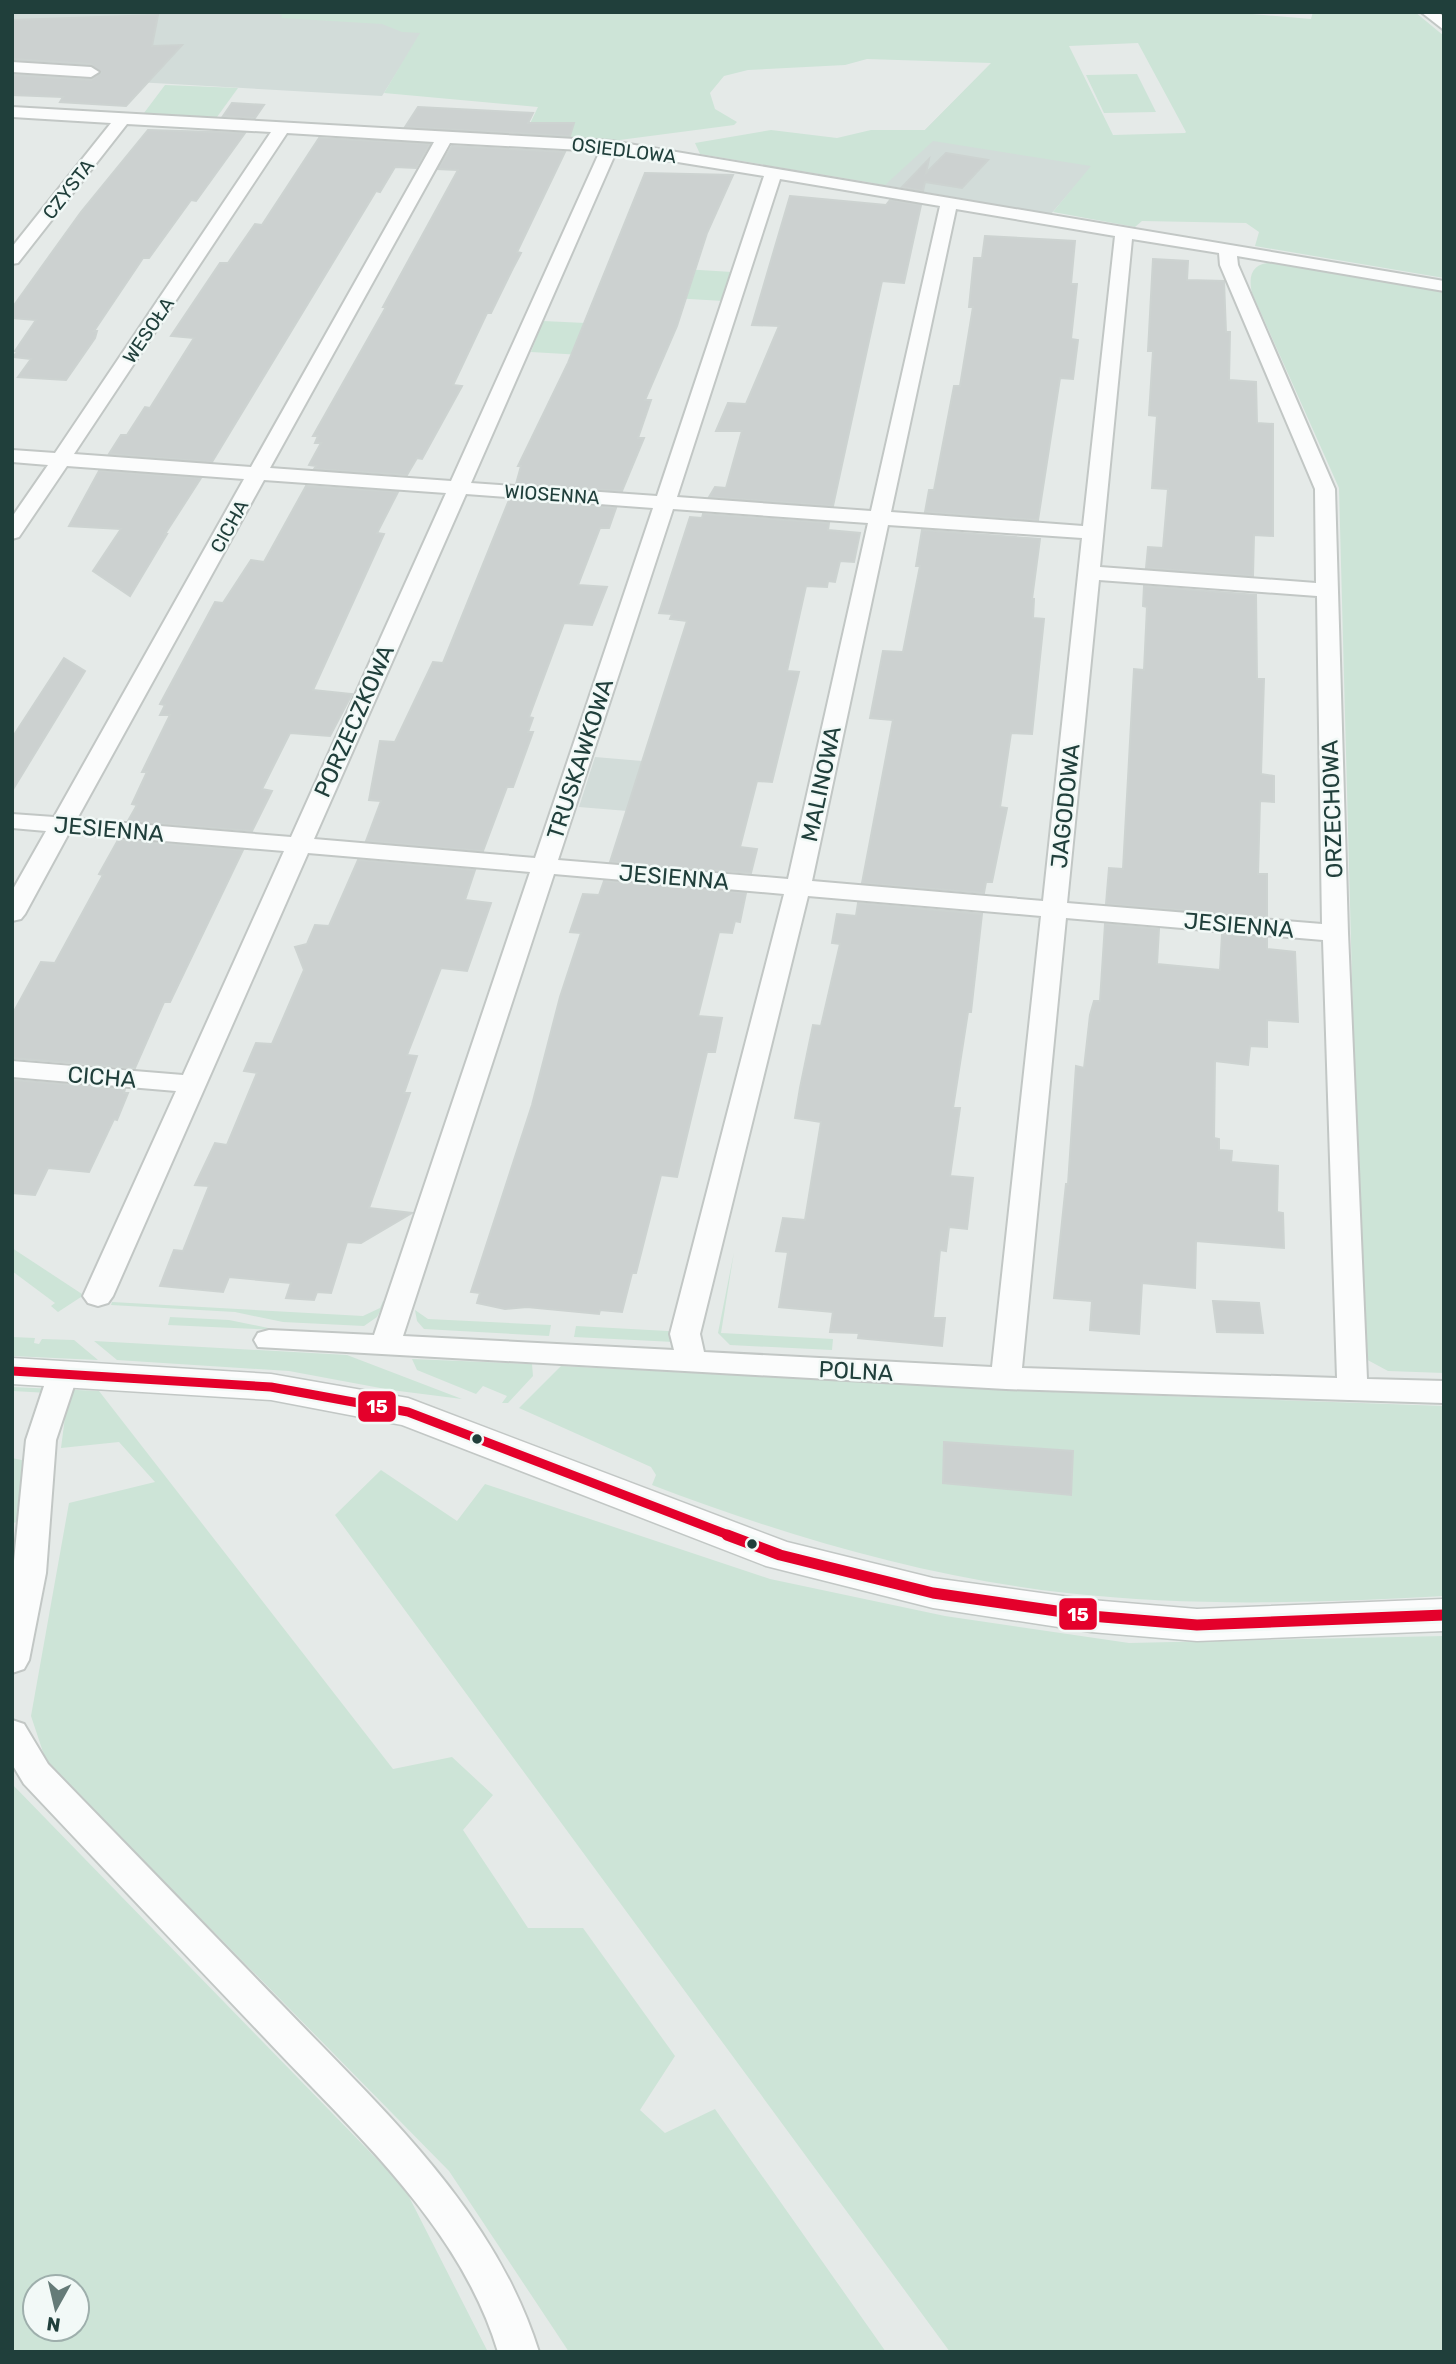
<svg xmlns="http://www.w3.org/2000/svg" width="1456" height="2364" font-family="Rubik,sans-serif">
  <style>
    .built { fill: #d2dcd9 }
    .green { fill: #cde4d7; fill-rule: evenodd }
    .building { fill: #ccd1d0; stroke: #cdd3d1; stroke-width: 2 }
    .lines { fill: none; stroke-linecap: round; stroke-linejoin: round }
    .minor-casing { stroke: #c2c7c5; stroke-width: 4 }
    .tertiary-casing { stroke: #c2c7c5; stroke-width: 3 }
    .minor { fill: #fbfcfc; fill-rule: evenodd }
    .tertiary { fill: #fbfcfc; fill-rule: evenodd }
    .bus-1-far1-casing { stroke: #f2f9f7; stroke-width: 14 }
    .bus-1-casing { stroke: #f2f9f7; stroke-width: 17 }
    .bus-1-far1 { stroke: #e4002b; stroke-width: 9 }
    .bus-1 { stroke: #e4002b; stroke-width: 11 }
    .bus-dot { fill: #203f3b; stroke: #f2f9f7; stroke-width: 2.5 }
    .labels { text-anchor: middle; stroke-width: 5; stroke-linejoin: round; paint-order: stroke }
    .far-street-label { font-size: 19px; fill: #203f3b; stroke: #f2f9f7 }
    .street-label { font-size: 23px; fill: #203f3b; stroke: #f2f9f7 }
    .line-badge { stroke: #f2f9f7; stroke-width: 2.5 }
    .badge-label { font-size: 19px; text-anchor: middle; font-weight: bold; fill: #fff }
  </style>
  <rect width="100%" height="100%" fill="#e5eae8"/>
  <g class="built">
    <path d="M12 12H285L282 17 426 26 382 96 12 75Z"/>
    <path d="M992 63 1115 140 1051 214 872 183Z"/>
    <path d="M595 757 701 766 688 816 579 807Z"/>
  </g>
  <g class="green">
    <path d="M268 12H1229L1311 19 1313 12H1415L1444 36V278L1255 246 1259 232 1246 223 1142 221 1135 227 1053 212 1091 166 933 141 885 185 700 154 695 143 771 130 837 138 871 130H925L991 63 867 59 845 65 748 70 724 76 710 93 715 109 737 122 734 125 612 141 524 136 538 107 384 93 420 33 402 32 382 24 281 18 282 15ZM1138 43 1186 132 1185 133 1113 135 1069 46Z"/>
    <path d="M1137 74 1156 112 1104 113 1086 75Z"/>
    <path d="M165 85 238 88 217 117 144 113Z"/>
    <path d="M1277 262 1444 291V1373L1388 1371 1362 1357 1339 488 1252 293C1247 271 1255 262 1277 262Z"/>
    <path d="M651 267 732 272 723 301 640 296Z"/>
    <path d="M543 321 628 325 616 357 531 352Z"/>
    <path d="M12 1248 82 1294 81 1297 58 1312 51 1306 55 1303 12 1271Z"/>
    <path d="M734 1252 721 1333 833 1339 832 1350 730 1345 718 1333Z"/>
    <path d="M383 1301 385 1302 377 1317 364 1326 283 1322 235 1312 111 1305 112 1302 363 1316 380 1308Z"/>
    <path d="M415 1310 428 1319 551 1325 549 1336 424 1329 417 1321Z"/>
    <path d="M170 1317 229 1320 278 1330 168 1325Z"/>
    <path d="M576 1326 686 1332 674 1342 574 1337Z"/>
    <path d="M12 1337 35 1338 34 1343 39 1344 42 1339 74 1340 98 1360 12 1356Z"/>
    <path d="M94 1341 347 1355 462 1399 391 1390 289 1371 117 1360Z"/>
    <path d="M412 1359 532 1364 533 1376 508 1403H502L507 1396 483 1386 476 1394 417 1370Z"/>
    <path d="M561 1366 1053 1392 1444 1406V1596C1318 1603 1193 1607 1067 1593 924 1577 786 1536 652 1485L656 1475 651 1467 519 1408Z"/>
    <path d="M12 1387 99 1391 393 1769 452 1757 493 1795 463 1830 528 1928H583L675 2056 640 2110 665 2133 715 2109 886 2352H569L449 2171 46 1761 31 1716 69 1503 155 1482 119 1442 61 1448 68 1394 12 1391Z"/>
    <path d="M12 1458 26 1461 19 1522 12 1523Z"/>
    <path d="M381 1470 457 1521 485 1484 770 1579 945 1616 1129 1643 1444 1636V2352H950L335 1515Z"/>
    <path d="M12 1784 404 2187 488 2352H12ZM35 2287H77V2329H35Z"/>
  </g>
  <g class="building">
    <path d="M158 15 152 46 182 45 126 106 60 102 63 97 12 95V75L91 80 101 73 91 64 12 59V20Z"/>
    <path d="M232 103 264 105 255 118 223 116Z"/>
    <path d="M418 107 533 113 528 123H574L570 136 405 127Z"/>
    <path d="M148 130 245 133 196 201 191 200 149 258H143L94 331H97L95 338 66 380 18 377 31 359 13 357 18 351H15L36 320 12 318V308L81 212Z"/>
    <path d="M319 138 430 144 416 168 395 167 380 192 376 191 212 462 109 454 121 435H127L145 407 150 408 194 338 171 336 220 263H228L255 224 262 225Z"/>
    <path d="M452 146 565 152 517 252 521 253 513 268 491 313H487L453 385 462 386 422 459 417 458 407 475 314 469 316 466 309 465 321 443H315L318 436H313L386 307H383L458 170 438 169Z"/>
    <path d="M946 153 988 160 962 188 925 182 923 191 902 187 929 159 926 173Z"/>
    <path d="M645 173 733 175 707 233 677 326 645 400H651L638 438H644L622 491 516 484 521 466H518L568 363Z"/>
    <path d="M790 196 886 205 890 200 921 205 904 283 882 281 833 506 709 497 715 487 726 488 742 431H716L728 403 746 404 779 326 752 325Z"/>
    <path d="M985 236 1075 241 1071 284H1077L1071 339 1078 340 1073 379 1060 378 1038 520 925 512 929 490H934L954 386H960L973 307H969L974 258H982Z"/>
    <path d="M1153 259 1188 261 1187 280 1224 281 1226 332H1230L1229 380 1256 382 1257 423 1273 424V536L1254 535 1253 576 1146 568 1148 547 1163 548 1168 489 1152 488 1157 416 1149 415 1153 351H1148Z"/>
    <path d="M99 471 201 478 165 534H167L130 596 93 571 121 529 69 526Z"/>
    <path d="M306 486 398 492 377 533 384 534 313 690 352 694 330 736 290 733 262 789 272 791 252 831 128 821 137 805 132 804 147 772H142L170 715H160L165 705 160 704 215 602 223 603 251 560 264 562Z"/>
    <path d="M509 500 616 508 609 528H600L578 585 607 587 592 625 564 623 529 717 533 718 528 732H533L513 787H507L483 851 366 841 381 801 369 800 380 741 395 742 433 662 443 663Z"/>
    <path d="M703 514 829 523 828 530 860 533 854 562 840 561 835 582 828 581 827 587 806 586 787 671 799 672 772 782 757 781 740 847 757 849 751 873 610 862 687 621 670 619 672 614 659 613 690 517 702 518Z"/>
    <path d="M922 530 1040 539 1032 599H1034L1033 618 1044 619 1032 734 1011 733 1000 807 1007 808 992 882H986L984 893 862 883 893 720 870 718 883 651 903 652 920 566H916Z"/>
    <path d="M1144 586 1256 595 1257 679H1264L1261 774 1274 776V802L1260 801 1258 874H1267V917L1106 904 1109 868 1123 869 1134 669 1144 670 1147 607 1143 606Z"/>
    <path d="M64 658 85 671 12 791V738Z"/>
    <path d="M118 840 243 850 170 1002H164L135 1068 12 1058V1015L41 962 55 963 103 875 99 874Z"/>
    <path d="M358 860 475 870 465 900 491 903 467 971 441 968 407 1055 417 1056 404 1093H410L369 1208 412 1213 361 1243 347 1242 331 1293 317 1292 314 1300 286 1298 291 1283 229 1277 223 1292 160 1286 174 1250 183 1251 209 1186 195 1185 215 1143 227 1145 257 1073 244 1071 256 1043 272 1044 304 970 295 947 307 944 315 925 329 926Z"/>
    <path d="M604 881 746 893 740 922 735 921 732 933 719 932 698 1016 722 1018 715 1052H707L677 1177 661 1175 636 1273H632L622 1312 600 1310 599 1314 527 1307 505 1309 477 1303 480 1293 471 1292 532 1105 560 997 581 933 570 932 583 894 599 895Z"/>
    <path d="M858 903 982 914 971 1012H968L953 1108H960L950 1176 973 1178 967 1229 949 1227 946 1251 940 1250 933 1318H945L942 1346 858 1338 859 1333 830 1332 833 1312 779 1307 788 1252 776 1251 783 1218 805 1220 821 1122 795 1118 800 1088 813 1025 821 1026 840 944 832 943 837 914 856 916Z"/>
    <path d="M1105 924 1159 929 1157 964 1220 970 1222 934 1267 938V949L1295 952 1298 1022 1267 1020V1047L1250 1046 1248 1065 1215 1061 1214 1138 1219 1139V1150L1232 1151 1231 1162 1278 1166 1277 1212 1283 1213 1284 1248 1196 1241 1195 1288 1142 1283 1139 1334 1090 1330 1092 1301 1054 1298 1066 1184H1068L1076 1066 1084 1068 1090 1015 1094 1001H1100Z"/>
    <path d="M12 1080 125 1089 124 1093H128L117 1120 114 1119 89 1172 48 1168 35 1195 12 1193Z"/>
    <path d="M1213 1301 1259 1303 1263 1333 1217 1332Z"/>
    <path d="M944 1442 1073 1451 1071 1495 943 1483Z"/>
  </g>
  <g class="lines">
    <g class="minor-casing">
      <g id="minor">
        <path d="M1421 12H1438L1444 17V30Z"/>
        <path d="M12 62 91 67 99 72 91 77 12 72Z"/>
        <path d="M12 107 611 141 1444 281V291L1237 256 1238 265 1335 489 1348 933 1367 1379 1444 1381V1403L1006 1389 258 1347 254 1340 258 1333 269 1330 374 1335 530 872 308 853 113 1296 108 1303 98 1306 88 1303 83 1296 176 1091 12 1077V1061L183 1075 284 851 69 833 25 914 21 919 12 921V891L46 831 12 828V814L54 817 244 479 67 466 19 537 12 539V517L48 465 12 462V450L55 453 271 132 127 124 18 263 12 264V247L111 123 12 117ZM287 133 434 142 251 467 74 454ZM450 143 600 151 451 481 270 468ZM616 152 764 176 657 496 471 483ZM780 179 940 206 871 511 677 497ZM956 209 1115 236 1083 526 891 512ZM1132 239 1219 253 1220 265 1315 489 1316 583 1100 567ZM264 480 446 493 291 837 77 819ZM466 494 653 508 535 858 314 839ZM673 509 868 523 788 879 558 860ZM888 525 1082 538 1043 901 812 881ZM1099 580 1317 596 1322 924 1067 903ZM554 874 784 894 670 1334 674 1350 403 1336ZM808 896 1041 916 992 1367 704 1352 700 1334ZM1066 918 1323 940 1337 1378 1022 1368Z"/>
        <path d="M63 1363 74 1366 78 1374 56 1440 46 1573 29 1660 24 1669 12 1673V1581L26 1440 48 1374 52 1366Z"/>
        <path d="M12 1720 24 1724 48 1764C127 1845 205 1926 284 2007 383 2110 495 2211 539 2352H498C460 2225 350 2129 262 2035 182 1951 103 1868 24 1784L12 1764Z"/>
      </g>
    </g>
    <g class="tertiary-casing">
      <path id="tertiary" d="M12 1358 271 1374 408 1398 787 1542 933 1578 1091 1600 1197 1609 1444 1599V1631L1197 1641 1091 1632 933 1608 766 1566 402 1425 271 1400 12 1384Z"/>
    </g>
    <use href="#minor" class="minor"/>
    <use href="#tertiary" class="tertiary"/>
    <g class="bus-1-far1-casing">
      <path id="bus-1-far1" d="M12 1371 271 1387 408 1412 731 1536"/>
    </g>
    <g class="bus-1-casing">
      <path id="bus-1" d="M727 1535 780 1555 933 1593 1091 1616 1197 1625 1444 1615"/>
    </g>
    <use href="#bus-1-far1" class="bus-1-far1"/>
    <use href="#bus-1" class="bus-1"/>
  </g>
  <g class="bus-dot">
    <circle cx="477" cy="1439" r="6"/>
    <circle cx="752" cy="1544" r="6"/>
  </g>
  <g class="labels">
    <g class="far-street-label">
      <text transform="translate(624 150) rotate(7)" y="7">OSIEDLOWA</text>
      <text transform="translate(68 189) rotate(-52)" y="7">CZYSTA</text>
      <text transform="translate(148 330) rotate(-56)" y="7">WESOŁA</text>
      <text transform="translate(552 494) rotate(4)" y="7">WIOSENNA</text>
      <text transform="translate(229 526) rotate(-61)" y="7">CICHA</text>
    </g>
    <g class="street-label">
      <text transform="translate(354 721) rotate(-66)" y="8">PORZECZKOWA</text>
      <text transform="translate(580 759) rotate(-72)" y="8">TRUSKAWKOWA</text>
      <text transform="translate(821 784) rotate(-78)" y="8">MALINOWA</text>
      <text transform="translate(1065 806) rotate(-84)" y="8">JAGODOWA</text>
      <text transform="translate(1332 809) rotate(-92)" y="8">ORZECHOWA</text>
      <text transform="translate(109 829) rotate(5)" y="8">JESIENNA</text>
      <text transform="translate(674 877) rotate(5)" y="8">JESIENNA</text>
      <text transform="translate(1239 925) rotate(5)" y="8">JESIENNA</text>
      <text transform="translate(102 1077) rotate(5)" y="8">CICHA</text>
      <text transform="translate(856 1371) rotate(3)" y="8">POLNA</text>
    </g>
  </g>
  <g class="line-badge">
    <rect x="357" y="1390" width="40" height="33" rx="7" fill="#e4002b"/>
    <rect x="1058" y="1597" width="40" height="34" rx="7" fill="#e4002b"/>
  </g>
  <g class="badge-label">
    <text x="377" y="1413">15</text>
    <text x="1078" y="1621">15</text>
  </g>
  <rect width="1456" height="2364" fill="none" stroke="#203f3b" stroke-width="28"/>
  <g transform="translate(56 2308) rotate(188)"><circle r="33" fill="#f2f9f7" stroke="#9eafac" stroke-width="2"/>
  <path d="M0-5L12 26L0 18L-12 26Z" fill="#657b78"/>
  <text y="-10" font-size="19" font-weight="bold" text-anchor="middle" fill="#203f3b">N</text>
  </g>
</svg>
